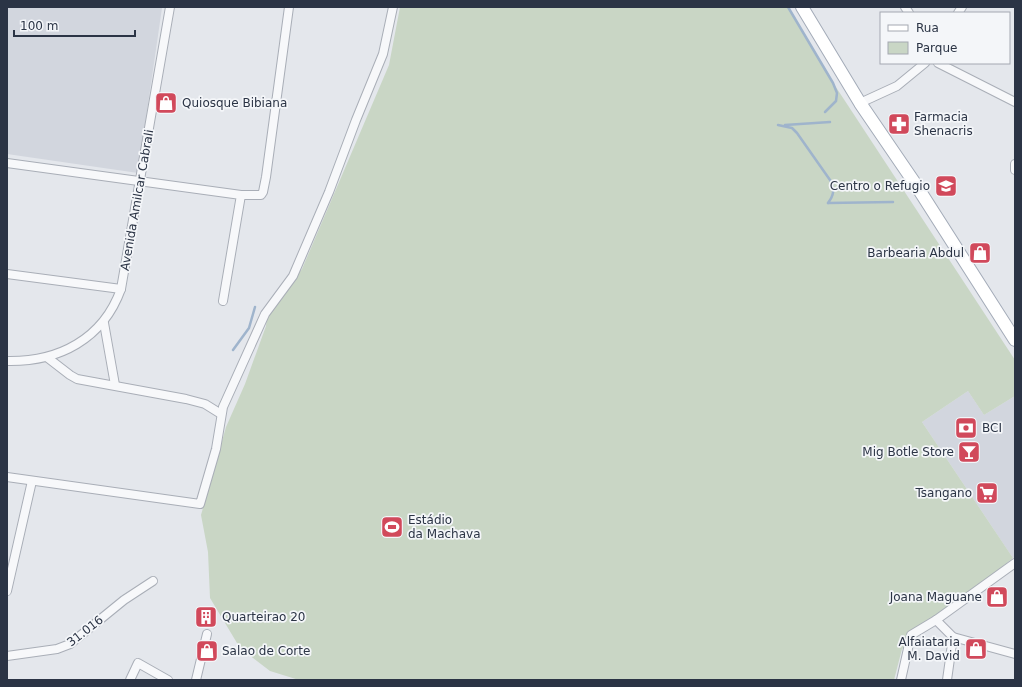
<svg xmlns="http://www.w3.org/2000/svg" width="1022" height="687" font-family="'DejaVu Sans',sans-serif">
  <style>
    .built { fill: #d2d6de }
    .green { fill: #c9d6c5 }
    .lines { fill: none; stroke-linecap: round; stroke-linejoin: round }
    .stream { stroke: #9fb4cc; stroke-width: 2.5 }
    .minor-casing { stroke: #a9aeb7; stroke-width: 10 }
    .primary-casing { stroke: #a3abb8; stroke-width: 14 }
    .minor { stroke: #f7f8fa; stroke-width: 8 }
    .primary { stroke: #fff; stroke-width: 12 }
    .labels { text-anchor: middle; stroke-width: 3.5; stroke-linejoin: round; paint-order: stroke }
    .poi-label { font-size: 12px; fill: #2b3445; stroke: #f4f6f9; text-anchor: start }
    .street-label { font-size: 12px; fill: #2b3445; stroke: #f4f6f9 }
  </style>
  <rect width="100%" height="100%" fill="#e4e7ec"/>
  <g class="built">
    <path d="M7 7 162 8 138 173 7 154Z"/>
    <path d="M968 391 984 415 1015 396V557L1013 558 922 422Z"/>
  </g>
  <path class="green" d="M400 7H788L826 72 1015 360V396L984 415 968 391 922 422 1013 558 902 649 894 680H299L270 671 240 648 210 598 208 552 201 515 226 427 245 384 266 326 267 315 302 269 389 65Z"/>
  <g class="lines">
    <g class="stream">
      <path d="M788 7 833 83 837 93 836 101 825 112"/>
      <path d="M778 125 792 128 797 133 830 180C835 189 834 195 828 203"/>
      <path d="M785 125 830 122"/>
      <path d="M828 203 893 202"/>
      <path d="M233 350 249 328 255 307"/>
    </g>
    <g class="minor-casing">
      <g id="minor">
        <path d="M905 7 909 13"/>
        <path d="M958 13 962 7"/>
        <path d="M938 63 1015 102"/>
        <path d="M860 103 897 86 925 63"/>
        <path d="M7 163 241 195H261L263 192 266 177 289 7"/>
        <path d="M1015 164V170"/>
        <path d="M7 274 121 289"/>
        <path d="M223 301 241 195"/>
        <path d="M104 323 115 385"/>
        <path d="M48 358 70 375 77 379 186 399 205 404 221 414"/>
        <path d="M7 361C59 362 103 339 121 289L170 7"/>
        <path d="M7 477 200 504 216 449 223 407 265 314 293 276 329 192 356 120 383 54 393 7"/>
        <path d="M7 591 32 481"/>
        <path d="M936 620 953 637 1015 654"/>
        <path d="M7 656 57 649 70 644 124 600 153 581"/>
        <path d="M130 680 138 663 168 680"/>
        <path d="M196 680 207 634"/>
        <path d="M901 680 911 635 936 620 1015 563"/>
        <path d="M947 680 953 637"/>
      </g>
    </g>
    <g class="primary-casing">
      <path id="primary" d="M802 7 860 103 916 185 1015 340"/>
    </g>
    <use href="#minor" class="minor"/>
    <use href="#primary" class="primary"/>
  </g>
  <defs>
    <g id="shop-square" transform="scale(1.15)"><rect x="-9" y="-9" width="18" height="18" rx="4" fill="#d1495b" stroke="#f4f6f9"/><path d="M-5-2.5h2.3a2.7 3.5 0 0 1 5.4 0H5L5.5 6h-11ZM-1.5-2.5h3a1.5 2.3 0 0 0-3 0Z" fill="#fff"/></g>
    <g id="pharmacy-square" transform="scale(1.15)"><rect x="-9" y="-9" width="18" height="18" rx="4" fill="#d1495b" stroke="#f4f6f9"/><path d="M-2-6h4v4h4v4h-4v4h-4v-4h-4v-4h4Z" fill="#fff"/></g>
    <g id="school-square" transform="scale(1.15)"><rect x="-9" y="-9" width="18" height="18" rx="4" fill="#d1495b" stroke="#f4f6f9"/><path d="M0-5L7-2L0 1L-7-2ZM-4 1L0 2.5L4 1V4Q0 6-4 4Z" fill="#fff"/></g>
    <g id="bank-square" transform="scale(1.15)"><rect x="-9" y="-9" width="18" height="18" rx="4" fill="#d1495b" stroke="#f4f6f9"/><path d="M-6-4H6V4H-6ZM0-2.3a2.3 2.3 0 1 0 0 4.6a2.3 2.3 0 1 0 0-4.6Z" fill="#fff"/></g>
    <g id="bar-square" transform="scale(1.15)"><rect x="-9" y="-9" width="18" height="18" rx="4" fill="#d1495b" stroke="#f4f6f9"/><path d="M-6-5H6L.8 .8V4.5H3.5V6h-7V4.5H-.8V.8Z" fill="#fff"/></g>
    <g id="supermarket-square" transform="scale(1.15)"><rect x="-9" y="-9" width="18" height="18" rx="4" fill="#d1495b" stroke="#f4f6f9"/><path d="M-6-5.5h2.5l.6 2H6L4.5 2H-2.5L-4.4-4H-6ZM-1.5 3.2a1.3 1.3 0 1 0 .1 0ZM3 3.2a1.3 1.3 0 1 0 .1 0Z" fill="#fff"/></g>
    <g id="stadium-square" transform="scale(1.15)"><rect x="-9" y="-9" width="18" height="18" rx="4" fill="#d1495b" stroke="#f4f6f9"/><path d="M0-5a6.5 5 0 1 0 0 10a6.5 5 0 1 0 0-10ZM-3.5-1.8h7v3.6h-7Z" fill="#fff"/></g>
    <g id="building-square" transform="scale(1.15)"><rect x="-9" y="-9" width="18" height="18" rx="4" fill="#d1495b" stroke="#f4f6f9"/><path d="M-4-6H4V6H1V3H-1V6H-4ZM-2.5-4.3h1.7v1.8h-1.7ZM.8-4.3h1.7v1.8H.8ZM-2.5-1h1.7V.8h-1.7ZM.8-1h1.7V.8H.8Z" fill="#fff"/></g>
  </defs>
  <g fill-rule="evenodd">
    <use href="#shop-square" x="166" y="103"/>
    <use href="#pharmacy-square" x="899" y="124"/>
    <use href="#school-square" x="946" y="186"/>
    <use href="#shop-square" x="980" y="253"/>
    <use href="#bank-square" x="966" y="428"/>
    <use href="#bar-square" x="969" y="452"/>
    <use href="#supermarket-square" x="987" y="493"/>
    <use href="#stadium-square" x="392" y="527"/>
    <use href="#shop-square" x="997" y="597"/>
    <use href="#building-square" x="206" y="617"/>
    <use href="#shop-square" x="976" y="649"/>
    <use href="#shop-square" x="207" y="651"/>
  </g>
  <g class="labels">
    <g class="poi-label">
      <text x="182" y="107">Quiosque Bibiana</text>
      <text x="914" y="121">Farmacia<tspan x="914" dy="14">Shenacris</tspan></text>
      <text x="930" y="190" text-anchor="end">Centro o Refugio</text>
      <text x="964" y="257" text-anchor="end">Barbearia Abdul</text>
      <text x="982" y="432">BCI</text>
      <text x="954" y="456" text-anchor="end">Mig Botle Store</text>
      <text x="972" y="497" text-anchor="end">Tsangano</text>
      <text x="408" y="524">Estádio<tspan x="408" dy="14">da Machava</tspan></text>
      <text x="982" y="601" text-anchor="end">Joana Maguane</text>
      <text x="222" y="621">Quarteirao 20</text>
      <text x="960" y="646" text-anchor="end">Alfaiataria<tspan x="960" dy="14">M. David</tspan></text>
      <text x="222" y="655">Salao de Corte</text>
    </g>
    <g class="street-label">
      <text transform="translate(137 200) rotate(-80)" y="4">Avenida Amilcar Cabrali</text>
      <text transform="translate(85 631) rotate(-38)" y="4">31.016</text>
    </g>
  </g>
  <rect width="1022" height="687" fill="none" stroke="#2b3445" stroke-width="16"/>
  <rect x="880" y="12" width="130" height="52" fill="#f4f6f9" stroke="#a4a8b1"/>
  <rect x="888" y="25" width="20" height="6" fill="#ffffff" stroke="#a4a8b1"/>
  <text x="916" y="32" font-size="12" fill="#2b3445">Rua</text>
  <rect x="888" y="42" width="20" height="12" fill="#c9d6c5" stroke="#a4a8b1"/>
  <text x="916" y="52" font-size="12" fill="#2b3445">Parque</text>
  <path d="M14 30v6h121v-6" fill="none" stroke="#2b3445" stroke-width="2"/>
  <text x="20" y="30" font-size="12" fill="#2b3445" stroke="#f4f6f9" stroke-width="3" paint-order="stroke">100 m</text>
</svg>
